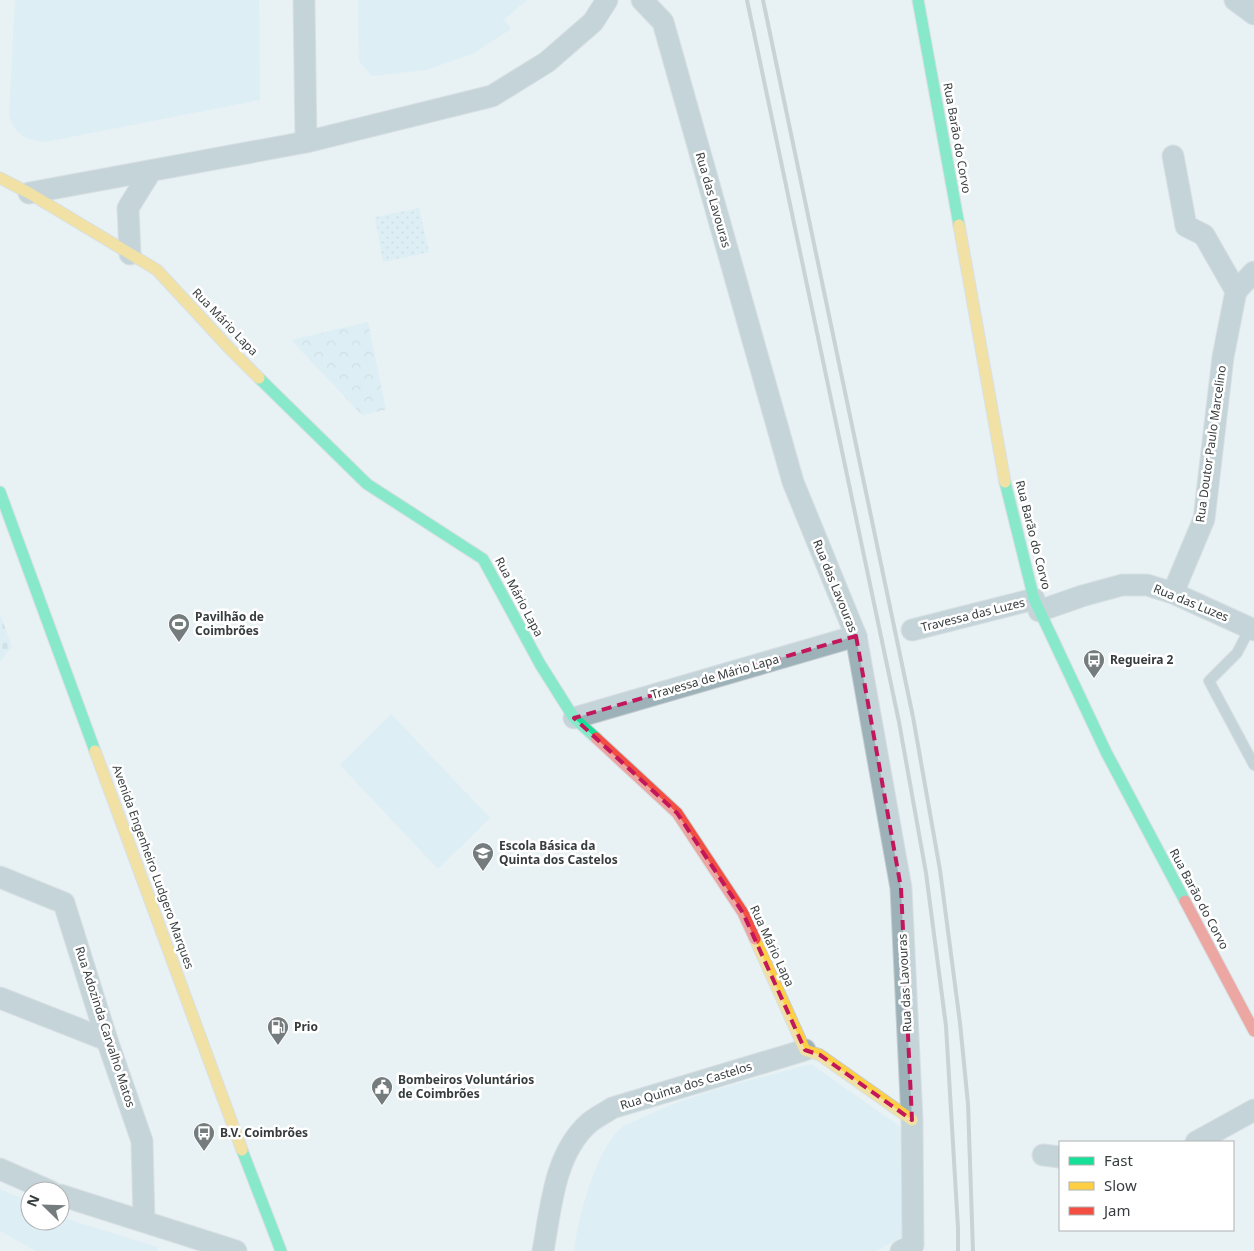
<svg xmlns="http://www.w3.org/2000/svg" width="1254" height="1251" font-family="'Noto Sans',sans-serif">
  <style>
    .grass { fill: #d0edf5 }
    .cemetery { fill: url(#cemetery-stones) }
    .park { fill: url(#park-crowns) }
    .garden { fill: url(#garden-dots) }
    .lines { fill: none; stroke-linecap: round; stroke-linejoin: round }
    .lane-casing { stroke: #c5cccf; stroke-width: 12 }
    .street-casing { stroke: #c5cccf; stroke-width: 23 }
    .fast-casing { stroke: #c5cccf; stroke-width: 13 }
    .slow-casing { stroke: #c5cccf; stroke-width: 13 }
    .jam-casing { stroke: #c5cccf; stroke-width: 13 }
    .lane { stroke: #9cb2b8; stroke-width: 10 }
    .street { stroke: #9cb2b8; stroke-width: 21 }
    .fast { stroke: #16e098; stroke-width: 11 }
    .slow { stroke: #ffcf43; stroke-width: 11 }
    .jam { stroke: #f24e42; stroke-width: 11 }
    .rail { stroke: #a2b0b4; stroke-width: 4 }
    .marked { fill: none; stroke: #c2185b; stroke-width: 4; stroke-dasharray: 10 6; stroke-linejoin: round }
    .labels { text-anchor: middle; stroke-width: 5; stroke-linejoin: round; paint-order: stroke }
    .street-label { font-size: 12px; fill: #373d3e; stroke: #fff }
    .poi-label { font-size: 12px; font-weight: bold; fill: #373d3e; stroke: #fff; text-anchor: start }
  </style>
  <defs>
    <pattern id="cemetery-stones" width="16" height="16" patternUnits="userSpaceOnUse" patternTransform="scale(1.25)"><rect width="16" height="16" fill="#d0edf5"/><path d="M2 7V4a2 2 0 0 1 4 0v3zM10 15v-3a2 2 0 0 1 4 0v3z" fill="#b3ccd3"/></pattern>
    <pattern id="park-crowns" width="20" height="18" patternUnits="userSpaceOnUse" patternTransform="scale(1.25)"><rect width="20" height="18" fill="#d0edf5"/><path d="M2 6a3 3 0 1 1 6 0M12 15a3 3 0 1 1 6 0" fill="none" stroke="#b3ccd3"/></pattern>
    <pattern id="garden-dots" width="8" height="8" patternUnits="userSpaceOnUse" patternTransform="scale(1.25)"><rect width="8" height="8" fill="#d0edf5"/><path d="M2 2h.1M6 6h.1" fill="none" stroke="#b3ccd3" stroke-width="1.8" stroke-linecap="round"/></pattern>
  </defs>
  <rect width="100%" height="100%" fill="#e8f1f4"/>
  <g class="grass">
    <path d="M15 0H259L260 100 45 142C24 138 17 137 9 116Z"/>
    <path d="M358 0H527L504 19 511 29 472 54 426 70 372 76 359 61Z"/>
    <path d="M391 714 490 818 438 869 340 765Z"/>
    <path d="M811 1064 902 1128V1237L876 1251H574C578 1218 595 1155 618 1131 623 1125 634 1122 641 1118 695 1092 753 1080 811 1064Z"/>
    <path d="M0 1189 30 1202V1221H60V1215L76 1222 158 1247 156 1251H36L0 1231Z"/>
  </g>
  <path class="cemetery" d="M0 615 12 646 0 662Z"/>
  <path class="park" d="M368 322 386 410 362 415 291 340Z"/>
  <path class="garden" d="M419 208 429 252 383 262 375 217Z"/>
  <g class="lines">
    <g class="lane-casing">
      <path id="lane" d="M1250 628 1237 653 1209 681 1254 765"/>
    </g>
    <g class="street-casing">
      <g id="street">
        <path d="M304 0 306 142"/>
        <path d="M642 0 663 22 793 482 856 636 901 888 912 1120 913 1245 901 1251"/>
        <path d="M1235 0 1254 14"/>
        <path d="M1173 156 1186 226 1204 235 1236 291 1223 357 1204 519 1173 593"/>
        <path d="M29 193 306 142 492 96 547 62 593 22 607 0"/>
        <path d="M130 254 128 208 151 171"/>
        <path d="M1236 291 1254 272"/>
        <path d="M1039 611 1082 596 1122 585H1147L1173 593 1254 630"/>
        <path d="M912 630 1034 599"/>
        <path d="M574 718 856 636"/>
        <path d="M0 877 64 903 107 1040 142 1141 144 1221"/>
        <path d="M0 998 107 1040"/>
        <path d="M1196 1142 1254 1110"/>
        <path d="M1043 1155 1060 1157"/>
        <path d="M0 1169 50 1191"/>
        <path d="M60 1195 236 1251"/>
        <path d="M543 1251C551 1208 554 1154 589 1123 596 1117 605 1113 612 1108L805 1050"/>
      </g>
    </g>
    <g class="fast-casing">
      <g id="fast">
        <path d="M918 0 959 225"/>
        <path d="M259 378 367 484 483 559 540 664 574 718 596 738"/>
        <path d="M1005 482 1034 599 1106 752 1185 901"/>
        <path d="M0 492 95 751"/>
        <path d="M242 1150 281 1251"/>
      </g>
    </g>
    <g class="slow-casing">
      <g id="slow">
        <path d="M0 178 29 193 157 270 230 349 259 378"/>
        <path d="M959 225 1005 482"/>
        <path d="M95 751 242 1150"/>
        <path d="M755 939 805 1050 820 1055 912 1120"/>
      </g>
    </g>
    <g class="jam-casing">
      <g id="jam">
        <path d="M596 738 677 813 743 913 755 939"/>
        <path d="M1185 901 1254 1031"/>
      </g>
    </g>
    <use href="#lane" class="lane"/>
    <use href="#street" class="street"/>
    <use href="#fast" class="fast"/>
    <use href="#slow" class="slow"/>
    <use href="#jam" class="jam"/>
    <g class="rail">
      <path d="M747 0 899 722 926 873 946 1026 958 1228V1251"/>
      <path d="M763 0 913 717 940 870 960 1023 968 1104 973 1251"/>
    </g>
  </g>
  <path d="M0 0H1254V1251H0ZM856 636 901 888 912 1120 820 1055 805 1050 743 913 677 813 574 718Z" fill="#e8f1f4" fill-opacity=".55" fill-rule="evenodd"/>
  <path class="marked" d="M856 636 901 888 912 1120 820 1055 805 1050 743 913 677 813 574 718Z"/>
  <defs>
    <g id="stadium-pin" transform="scale(1.125)"><path d="M0 17L-7.5 6A9.5 9.5 0 1 1 7.5 6Z" fill="#757c7e" stroke="#fff"/><path d="M0-5a6.5 5 0 1 0 0 10a6.5 5 0 1 0 0-10ZM-3.5-1.8h7v3.6h-7Z" fill="#fff"/></g>
    <g id="bus-pin" transform="scale(1.125)"><path d="M0 17L-7.5 6A9.5 9.5 0 1 1 7.5 6Z" fill="#757c7e" stroke="#fff"/><path d="M-5-6H5V4H4V6H2V4H-2V6H-4V4H-5ZM-3.5-4V0h7V-4ZM-3.5 1.2v1.5H-2V1.2ZM2 1.2v1.5H3.5V1.2Z" fill="#fff"/></g>
    <g id="school-pin" transform="scale(1.125)"><path d="M0 17L-7.5 6A9.5 9.5 0 1 1 7.5 6Z" fill="#757c7e" stroke="#fff"/><path d="M0-5L7-2L0 1L-7-2ZM-4 1L0 2.5L4 1V4Q0 6-4 4Z" fill="#fff"/></g>
    <g id="fuel-pin" transform="scale(1.125)"><path d="M0 17L-7.5 6A9.5 9.5 0 1 1 7.5 6Z" fill="#757c7e" stroke="#fff"/><path d="M-5.5-6h7V0h2V4h1.3V-2.5L3-4.5l.8-.8L6-3V5H2.5V1h-1V6h-7ZM-4.2-4.7v3.2H.2V-4.7Z" fill="#fff"/></g>
    <g id="civic-pin" transform="scale(1.125)"><path d="M0 17L-7.5 6A9.5 9.5 0 1 1 7.5 6Z" fill="#757c7e" stroke="#fff"/><path d="M-.6-6.5H3V-4.5H.6V-3L4-1V1h2V6H-6V1h2V-1L-.6-3ZM-1.2 2.5V6h2.4V2.5Z" fill="#fff"/></g>
  </defs>
  <g fill-rule="evenodd">
    <use href="#stadium-pin" x="179" y="624"/>
    <use href="#bus-pin" x="1094" y="660"/>
    <use href="#school-pin" x="483" y="853"/>
    <use href="#fuel-pin" x="278" y="1027"/>
    <use href="#civic-pin" x="382" y="1087"/>
    <use href="#bus-pin" x="204" y="1133"/>
  </g>
  <g class="labels">
    <g class="street-label">
      <text transform="translate(957 138) rotate(80)" y="4">Rua Barão do Corvo</text>
      <text transform="translate(713 200) rotate(74)" y="4">Rua das Lavouras</text>
      <text transform="translate(225 322) rotate(46)" y="4">Rua Mário Lapa</text>
      <text transform="translate(1211 444) rotate(-82)" y="4">Rua Doutor Paulo Marcelino</text>
      <text transform="translate(1033 535) rotate(76)" y="4">Rua Barão do Corvo</text>
      <text transform="translate(835 586) rotate(68)" y="4">Rua das Lavouras</text>
      <text transform="translate(519 597) rotate(62)" y="4">Rua Mário Lapa</text>
      <text transform="translate(1191 603) rotate(22)" y="4">Rua das Luzes</text>
      <text transform="translate(973 615) rotate(-14)" y="4">Travessa das Luzes</text>
      <text transform="translate(715 677) rotate(-16)" y="4">Travessa de Mário Lapa</text>
      <text transform="translate(153 867) rotate(70)" y="4">Avenida Engenheiro Ludgero Marques</text>
      <text transform="translate(1199 899) rotate(62)" y="4">Rua Barão do Corvo</text>
      <text transform="translate(772 946) rotate(65)" y="4">Rua Mário Lapa</text>
      <text transform="translate(905 983) rotate(-93)" y="4">Rua das Lavouras</text>
      <text transform="translate(105 1027) rotate(72)" y="4">Rua Adozinda Carvalho Matos</text>
      <text transform="translate(686 1086) rotate(-17)" y="4">Rua Quinta dos Castelos</text>
    </g>
    <g class="poi-label">
      <text x="195" y="621">Pavilhão de<tspan x="195" dy="14">Coimbrões</tspan></text>
      <text x="1110" y="664">Regueira 2</text>
      <text x="499" y="850">Escola Básica da<tspan x="499" dy="14">Quinta dos Castelos</tspan></text>
      <text x="294" y="1031">Prio</text>
      <text x="398" y="1084">Bombeiros Voluntários<tspan x="398" dy="14">de Coimbrões</tspan></text>
      <text x="220" y="1137">B.V. Coimbrões</text>
    </g>
  </g>
  <rect x="1059" y="1141" width="175" height="90" fill="#ffffff" stroke="#afb1b2"/>
  <rect x="1069" y="1157" width="25" height="8" fill="#16e098" stroke="#afb1b2"/>
  <text x="1104" y="1166" font-size="15" fill="#373d3e">Fast</text>
  <rect x="1069" y="1182" width="25" height="8" fill="#ffcf43" stroke="#afb1b2"/>
  <text x="1104" y="1191" font-size="15" fill="#373d3e">Slow</text>
  <rect x="1069" y="1207" width="25" height="8" fill="#f24e42" stroke="#afb1b2"/>
  <text x="1104" y="1216" font-size="15" fill="#373d3e">Jam</text>
  <g transform="translate(45 1206) rotate(293)"><circle r="24" fill="#ffffff" stroke="#afb1b2"/>
  <path d="M0-4L9 19L0 12L-9 19Z" fill="#757c7e"/>
  <text y="-8" font-size="14" font-weight="bold" text-anchor="middle" fill="#373d3e">N</text>
  </g>
</svg>
